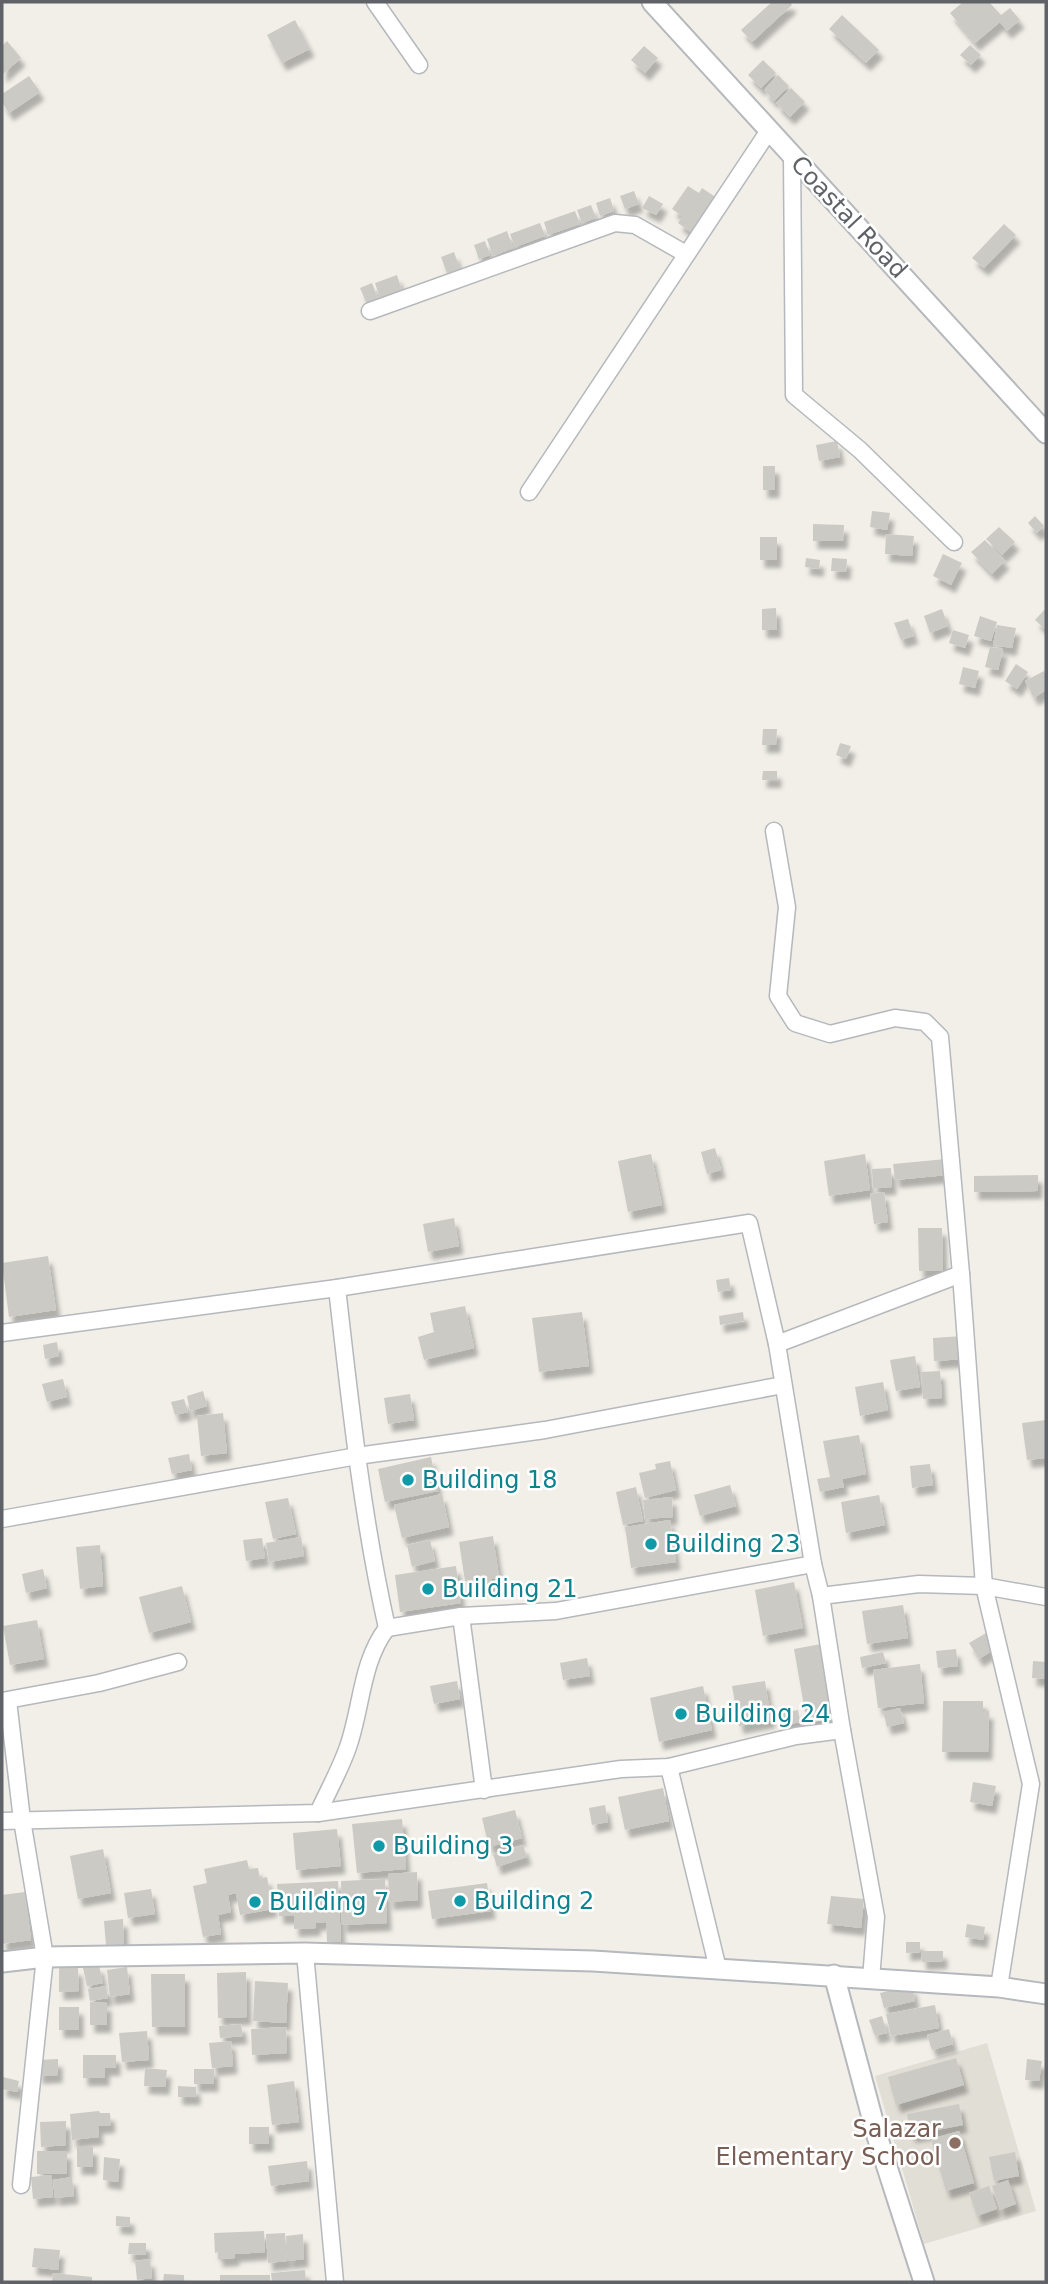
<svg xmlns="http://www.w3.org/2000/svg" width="1048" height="2284" font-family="'DejaVu Sans',sans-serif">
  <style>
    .education { fill: #e1ded6 }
    .building { fill: #cccac5; filter: url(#shadow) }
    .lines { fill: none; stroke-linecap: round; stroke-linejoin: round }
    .minor-casing { stroke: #b5b8bc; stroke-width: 19 }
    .tertiary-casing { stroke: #b5b8bc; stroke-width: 23 }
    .minor { stroke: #fff; stroke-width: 16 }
    .tertiary { stroke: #fff; stroke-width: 19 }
    .culture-dot { fill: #0f9aa8; stroke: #fff; stroke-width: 2.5 }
    .education-dot { fill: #8d6e63; stroke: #fff; stroke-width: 2.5 }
    .labels { text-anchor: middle; stroke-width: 5; stroke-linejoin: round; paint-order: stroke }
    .street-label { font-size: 24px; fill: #5f6368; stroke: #fff }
    .culture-label { font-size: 24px; fill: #0d838f; stroke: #fff; text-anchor: start }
    .education-label { font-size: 24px; fill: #785e54; stroke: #fff; text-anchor: end }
  </style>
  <defs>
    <filter id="shadow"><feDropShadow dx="4.5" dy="8" stdDeviation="2" flood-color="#0004"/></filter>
  </defs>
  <rect width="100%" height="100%" fill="#f1efe8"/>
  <path class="education" d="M987 2043 1036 2211 924 2244 875 2076Z"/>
  <g class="building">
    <path d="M772 2H790L792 5 752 42 741 30Z"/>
    <path d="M963 2H989L1001 15 1010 8 1020 20 1007 31 1000 22 975 43 950 13Z"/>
    <path d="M842 15 879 50 866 63 829 29Z"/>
    <path d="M295 20 310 49 282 63 267 35Z"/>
    <path d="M7 41 21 58 2 75V46Z"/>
    <path d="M970 45 981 55 971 65 960 55Z"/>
    <path d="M644 46 658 58 645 73 631 60Z"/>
    <path d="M763 60 776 73 761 88 748 75Z"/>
    <path d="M778 75 789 86 774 101 764 90Z"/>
    <path d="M29 76 40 92 9 113 2 102V94Z"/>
    <path d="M791 88 805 102 790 117 776 103Z"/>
    <path d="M688 186 699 193 702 188 717 198 692 233 678 223 682 216 672 209Z"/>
    <path d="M634 191 639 204 625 209 620 196Z"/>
    <path d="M649 196 663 204 656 215 642 208Z"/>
    <path d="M610 198 614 211 600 216 596 203Z"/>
    <path d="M591 205 596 218 582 223 577 210Z"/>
    <path d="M575 211 580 224 548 235 544 222Z"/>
    <path d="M540 223 545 236 515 247 510 234Z"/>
    <path d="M1004 224 1016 235 984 268 972 258Z"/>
    <path d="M507 231 513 248 493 256 487 239Z"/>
    <path d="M485 241 490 255 479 259 474 245Z"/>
    <path d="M454 252 460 269 447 273 441 257Z"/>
    <path d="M397 275 402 291 380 298 375 283Z"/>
    <path d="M372 283 378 299 367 304 360 288Z"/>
    <path d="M837 441 840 457 819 461 816 445Z"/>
    <rect x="763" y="466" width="12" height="24"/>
    <path d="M872 511 890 513 887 530 870 527Z"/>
    <path d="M1035 516 1044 526 1037 533 1028 523Z"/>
    <path d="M813 524 844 525 843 541H813Z"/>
    <path d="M999 527 1015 542 1002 555 986 539Z"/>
    <path d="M886 534 914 536 912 556 885 554Z"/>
    <rect x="760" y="537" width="17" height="23"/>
    <path d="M985 540 1005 561 992 574 971 552Z"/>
    <path d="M943 554 962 563 951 585 933 576Z"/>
    <path d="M806 558 820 560 819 569 805 567Z"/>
    <path d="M832 558 847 559 846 572 831 571Z"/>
    <path d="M776 608 777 630H762V609Z"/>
    <path d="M1046 608V630L1035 620Z"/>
    <path d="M942 609 948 626 930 633 924 616Z"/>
    <path d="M980 616 997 622 991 641 974 636Z"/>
    <path d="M908 619 914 636 901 640 894 623Z"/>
    <path d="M997 625 1016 628 1012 648 993 645Z"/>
    <path d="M953 630 969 635 965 648 949 643Z"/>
    <path d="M990 647 1003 649 998 670 985 667Z"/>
    <path d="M1016 664 1028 672 1017 689 1005 681Z"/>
    <path d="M963 667 979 671 975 688 959 684Z"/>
    <path d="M1044 671 1046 675V690L1034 698 1025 681Z"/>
    <path d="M763 729H777L776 745H762Z"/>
    <path d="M840 743 851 746 846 759 836 755Z"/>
    <path d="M763 771H777V780H762Z"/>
    <path d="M715 1148 721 1170 707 1174 701 1152Z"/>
    <path d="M651 1154 662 1205 628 1212 618 1161Z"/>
    <path d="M865 1154 870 1190 829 1196 824 1161Z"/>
    <path d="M946 1159 947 1175 895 1180 893 1164Z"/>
    <path d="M891 1168 892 1187 873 1188 872 1169Z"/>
    <path d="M1038 1175V1191L974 1192V1176Z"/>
    <path d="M884 1192 888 1222 874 1224 870 1194Z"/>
    <path d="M454 1218 459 1246 428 1252 423 1224Z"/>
    <path d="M918 1228H942L943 1271H919Z"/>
    <path d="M48 1256 56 1310 9 1317 2 1263Z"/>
    <path d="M729 1278 731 1290 718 1292 716 1280Z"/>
    <path d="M465 1306 474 1348 424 1360 418 1337 434 1332 430 1313Z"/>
    <path d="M582 1312 589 1366 539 1372 532 1318Z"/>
    <path d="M743 1312 744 1321 720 1325 719 1316Z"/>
    <path d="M962 1336 964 1359 934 1361 933 1338Z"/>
    <path d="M57 1342 59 1356 45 1359 43 1345Z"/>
    <path d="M915 1356 920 1387 896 1391 890 1360Z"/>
    <path d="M940 1371 942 1398 923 1399 921 1372Z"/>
    <path d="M63 1379 67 1397 47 1402 42 1384Z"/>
    <path d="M883 1382 888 1410 860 1416 855 1387Z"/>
    <path d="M203 1391 207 1406 190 1411 187 1396Z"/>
    <path d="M410 1394 414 1420 388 1424 384 1398Z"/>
    <path d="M184 1399 188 1412 175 1415 171 1402Z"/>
    <path d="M223 1413 227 1453 201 1456 197 1416Z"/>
    <path d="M1046 1420V1458L1027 1460 1022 1423Z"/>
    <path d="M859 1435 866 1474 842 1479 844 1487 820 1492 817 1479 830 1477 823 1441Z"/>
    <path d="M189 1454 192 1470 172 1474 168 1458Z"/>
    <path d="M431 1457 438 1491 385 1502 378 1469Z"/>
    <path d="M670 1461 676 1490 645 1498 639 1473 656 1469 655 1464Z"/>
    <path d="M930 1464 933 1485 912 1488 910 1466Z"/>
    <path d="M730 1485 736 1506 700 1516 694 1495Z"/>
    <path d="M636 1487 643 1521 623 1525 616 1492Z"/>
    <path d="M442 1494 449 1527 402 1538 394 1505Z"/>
    <path d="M879 1495 885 1525 846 1533 841 1502Z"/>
    <path d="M672 1497 673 1517 645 1519 643 1500Z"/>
    <path d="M288 1498 296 1534 273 1539 265 1502Z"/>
    <path d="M670 1520 676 1562 631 1568 625 1527Z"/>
    <path d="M493 1536 499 1577 491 1579 492 1585 471 1588 470 1580 465 1581 459 1542Z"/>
    <path d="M301 1537 304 1556 269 1562 266 1543Z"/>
    <path d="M262 1538 265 1558 246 1561 243 1540Z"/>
    <path d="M430 1540 435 1561 412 1567 407 1545Z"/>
    <path d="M100 1545 103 1586 80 1589 76 1547Z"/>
    <path d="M456 1566 461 1603 400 1612 395 1575Z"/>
    <path d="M43 1569 47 1588 26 1593 22 1574Z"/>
    <path d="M794 1582 803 1628 763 1636 755 1590Z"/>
    <path d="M182 1586 191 1622 149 1633 139 1597Z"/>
    <path d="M903 1605 908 1638 867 1644 862 1611Z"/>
    <path d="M37 1620 44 1659 10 1665 3 1626Z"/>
    <path d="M986 1633 996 1648 979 1659 969 1643Z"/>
    <path d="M821 1644 833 1712 824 1720 807 1723 794 1649Z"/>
    <path d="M956 1649 958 1666 938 1668 936 1651Z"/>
    <path d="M883 1652 886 1663 862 1668 860 1657Z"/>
    <path d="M587 1658 590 1676 563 1680 560 1663Z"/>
    <path d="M1033 1661 1046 1662V1679L1032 1678Z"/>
    <path d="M920 1664 924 1703 878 1708 873 1670Z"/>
    <path d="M457 1681 460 1699 434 1704 430 1686Z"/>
    <path d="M765 1681 771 1720 739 1726 732 1686Z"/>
    <path d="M703 1686 712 1730 659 1742 650 1698Z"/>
    <path d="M943 1701H983V1711H989L988 1752H942Z"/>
    <path d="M900 1708 904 1723 887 1727 883 1712Z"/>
    <path d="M798 1710 800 1722 781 1726 778 1714Z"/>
    <path d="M973 1782 996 1786 992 1806 970 1802Z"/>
    <path d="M663 1788 669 1821 625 1830 618 1797Z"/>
    <path d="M605 1805 608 1822 592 1825 589 1808Z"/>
    <path d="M515 1810 522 1838 489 1847 482 1818Z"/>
    <path d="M402 1819 406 1869 357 1873 352 1824Z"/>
    <path d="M337 1829 341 1866 296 1870 293 1833Z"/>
    <path d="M523 1845 527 1857 497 1867 493 1854Z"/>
    <path d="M103 1849 111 1893 78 1899 70 1856Z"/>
    <path d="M247 1860 249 1869 258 1868 260 1879 267 1877 273 1909 240 1915 236 1893 228 1895 231 1912 218 1915 221 1934 203 1937 193 1886 207 1883 204 1869Z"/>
    <path d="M417 1872 418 1900 389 1902 388 1874Z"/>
    <path d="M385 1879 387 1923 342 1925 341 1881Z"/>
    <path d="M338 1881 341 1942H327L326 1922 316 1923V1928L294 1929V1916H279L277 1884Z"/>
    <path d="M487 1883 491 1911 432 1919 428 1891Z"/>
    <path d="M151 1889 155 1914 128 1918 124 1893Z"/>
    <path d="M25 1892 31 1940 2 1944V1895Z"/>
    <path d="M831 1896 864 1899 861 1928 827 1924Z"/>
    <path d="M123 1919 124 1944 106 1945 104 1921Z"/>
    <path d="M967 1924 985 1927 983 1940 965 1937Z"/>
    <path d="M906 1942H920V1952L906 1953Z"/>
    <path d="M921 1951H943V1961L922 1962Z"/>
    <path d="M99 1965 103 1983 87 1986 83 1968Z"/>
    <path d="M127 1967 130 1994 110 1997 107 1970Z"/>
    <path d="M59 1968H78L79 1991 59 1992Z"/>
    <path d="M246 1972 247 2017 218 2018 217 1973Z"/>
    <path d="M151 1974H185V2027H152Z"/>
    <path d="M255 1981 288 1983 286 2023 253 2021Z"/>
    <path d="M106 1986 108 1998 90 2001 88 1989Z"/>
    <path d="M912 1986 915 2001 884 2008 880 1993Z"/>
    <path d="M90 2002 107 2003V2025H90Z"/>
    <path d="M935 2005 939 2028 891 2036 886 2014Z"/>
    <rect x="59" y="2007" width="20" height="23"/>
    <path d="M882 2016 887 2033 875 2036 869 2020Z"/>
    <path d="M241 2024 243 2036 220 2038 219 2026Z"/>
    <path d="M286 2027 287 2053 252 2055 251 2029Z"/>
    <path d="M949 2029 953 2044 932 2050 927 2035Z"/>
    <path d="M147 2031 149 2060 122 2062 119 2033Z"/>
    <path d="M231 2041 233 2066 212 2068 209 2043Z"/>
    <path d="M83 2055H116V2068H105V2078H83Z"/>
    <path d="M956 2058 964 2085 896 2105 888 2077Z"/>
    <path d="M58 2059V2075L38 2076V2060Z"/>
    <path d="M1027 2059 1042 2061 1039 2081 1025 2080Z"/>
    <path d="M145 2068 167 2070 165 2087 144 2086Z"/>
    <rect x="194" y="2069" width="20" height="15"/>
    <path d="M3 2077 19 2081 17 2092 2 2089Z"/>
    <path d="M294 2081 299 2122 272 2125 267 2085Z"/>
    <path d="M178 2086 196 2087V2097H178Z"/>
    <path d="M959 2104 963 2125 911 2135 907 2114Z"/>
    <path d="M99 2111 100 2113H110L111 2125 98 2126 99 2137 72 2140 70 2114Z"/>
    <path d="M66 2121V2145L41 2147 40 2122Z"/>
    <rect x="249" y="2127" width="20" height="17"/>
    <path d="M959 2131 974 2183 946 2191 931 2139Z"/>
    <rect x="77" y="2147" width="16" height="20"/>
    <rect x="37" y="2151" width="30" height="23"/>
    <path d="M1015 2152 1019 2176 994 2181 989 2157Z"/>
    <path d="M104 2157 120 2159 118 2182 103 2180Z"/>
    <path d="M307 2161 309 2181 271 2186 268 2166Z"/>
    <path d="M51 2175 53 2197 33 2199 31 2177Z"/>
    <path d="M72 2177 74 2196 55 2198 53 2180Z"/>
    <path d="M1008 2180 1016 2204 1000 2210 992 2186Z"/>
    <path d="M989 2186 997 2209 977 2216 969 2193Z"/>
    <path d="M116 2216 130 2217V2227L116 2226Z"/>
    <path d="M264 2231 265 2252 235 2254V2258L218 2259V2252L215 2253 214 2233Z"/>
    <path d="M285 2233 287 2261 268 2263 266 2234Z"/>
    <path d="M303 2234 304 2259 288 2261 286 2236Z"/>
    <path d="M129 2243H146V2255L128 2254Z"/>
    <path d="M34 2248 60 2250 58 2270 32 2267Z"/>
    <path d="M150 2259 152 2278 137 2280 135 2261Z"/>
    <path d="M305 2270 306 2282H272L271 2273Z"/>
    <path d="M53 2273 92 2277V2282H52Z"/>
    <path d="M164 2274 184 2275V2282H163Z"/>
    <rect x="220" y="2275" width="50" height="7"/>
  </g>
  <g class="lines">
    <g class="minor-casing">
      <g id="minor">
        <path d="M375 2 419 65"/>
        <path d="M792 155 794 395 860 450 954 542"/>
        <path d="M370 311 615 223 635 225 686 254"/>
        <path d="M529 492 768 132"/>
        <path d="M774 831 787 907 778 996 795 1023 830 1034 895 1018 925 1022 940 1037 961 1274 984 1586 1031 1784 999 1987"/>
        <path d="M337 1288C350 1402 362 1516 387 1628L461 1616 556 1611 813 1564"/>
        <path d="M2 1333 337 1288 749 1223 777 1344 813 1564 821 1596 842 1730 876 1917 871 1979"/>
        <path d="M777 1344 961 1274"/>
        <path d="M2 1519 357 1456 545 1430 783 1385"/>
        <path d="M821 1596 919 1584 984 1586 1046 1597"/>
        <path d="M461 1616 484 1790"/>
        <path d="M2 1701 99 1683 178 1662"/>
        <path d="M8 1701 22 1820 45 1957 21 2185"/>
        <path d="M669 1767 718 1969"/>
        <path d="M318 1813C328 1791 340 1770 348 1747 362 1707 361 1662 387 1628"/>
        <path d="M2 1821 318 1813 621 1769 669 1767 796 1736 842 1730"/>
        <path d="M305 1953 335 2282"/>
      </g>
    </g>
    <g class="tertiary-casing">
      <g id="tertiary">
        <path d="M652 2 1046 433"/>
        <path d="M2 1962 45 1957 305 1953 593 1961 999 1987 1046 1994"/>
        <path d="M834 1975 877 2136 924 2282"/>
      </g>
    </g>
    <use href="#minor" class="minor"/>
    <use href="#tertiary" class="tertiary"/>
  </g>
  <g class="culture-dot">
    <circle cx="408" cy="1480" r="7"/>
    <circle cx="651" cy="1544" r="7"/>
    <circle cx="428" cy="1589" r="7"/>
    <circle cx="681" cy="1714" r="7"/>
    <circle cx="379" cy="1846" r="7"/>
    <circle cx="460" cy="1901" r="7"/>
    <circle cx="255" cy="1902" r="7"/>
  </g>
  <circle class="education-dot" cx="955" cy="2143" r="7"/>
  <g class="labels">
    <g class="street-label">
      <text transform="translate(849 217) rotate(47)" y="8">Coastal Road</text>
    </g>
    <g class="culture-label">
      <text x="422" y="1488">Building 18</text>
      <text x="665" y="1552">Building 23</text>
      <text x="442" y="1597">Building 21</text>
      <text x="695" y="1722">Building 24</text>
      <text x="393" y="1854">Building 3</text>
      <text x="474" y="1909">Building 2</text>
      <text x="269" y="1910">Building 7</text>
    </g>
    <g class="education-label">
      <text x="941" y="2137">Salazar<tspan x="941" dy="28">Elementary School</tspan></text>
    </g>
  </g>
  <rect width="1048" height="2284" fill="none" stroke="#5f6368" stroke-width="7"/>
</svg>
